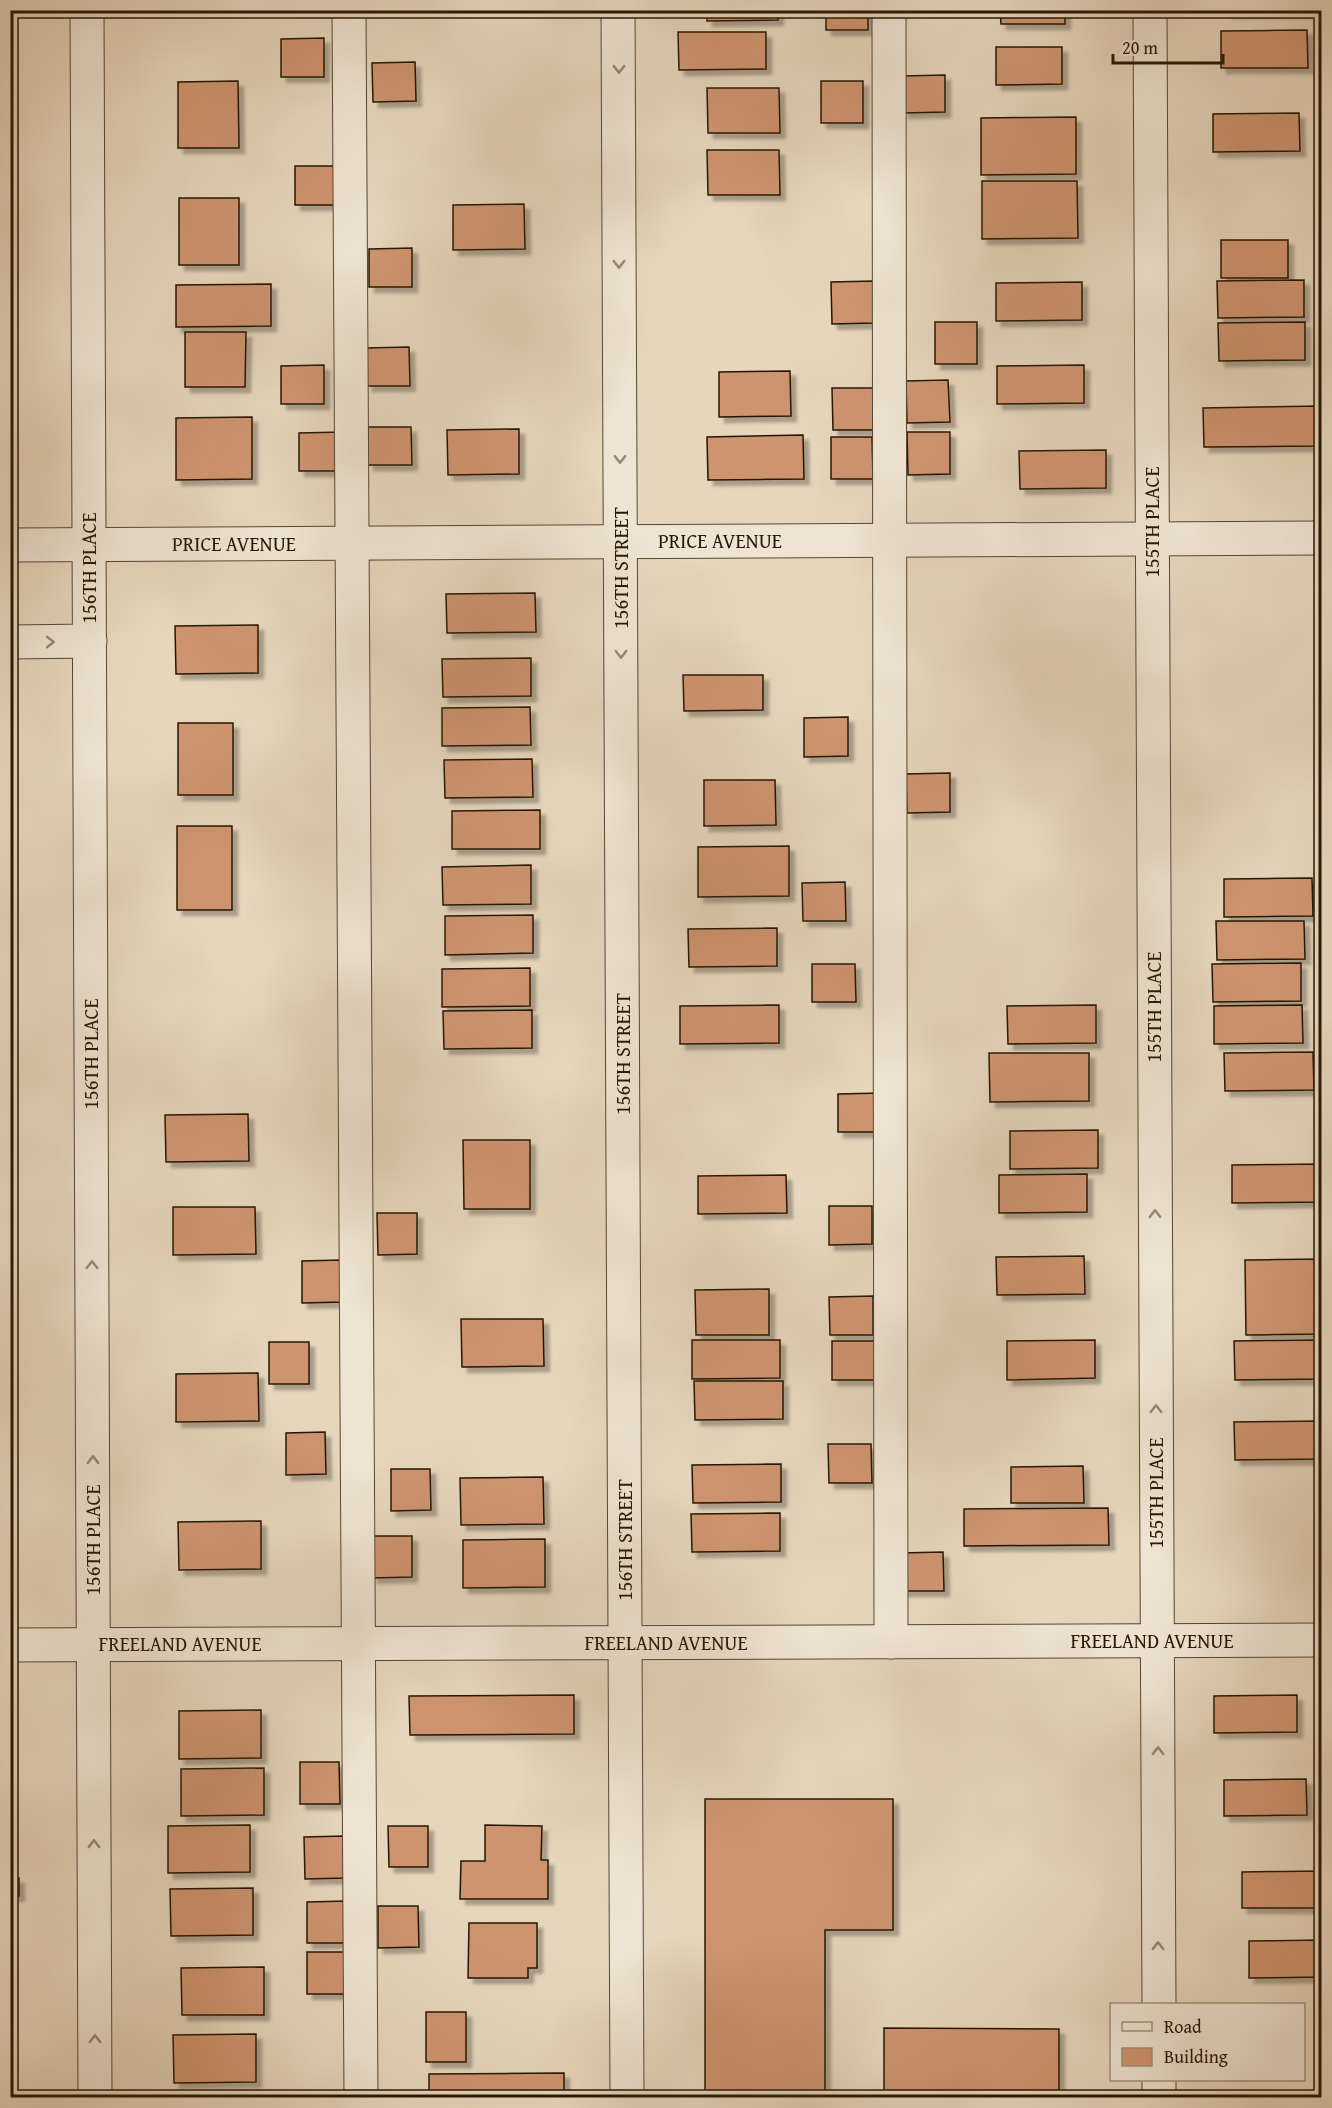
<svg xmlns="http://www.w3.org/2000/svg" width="1332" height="2108" font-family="'Gentium Book Plus',serif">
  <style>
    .building { fill: #ce9470; stroke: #271704; stroke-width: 1.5; filter: url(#shadow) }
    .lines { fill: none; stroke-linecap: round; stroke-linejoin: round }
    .minor-casing { stroke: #574732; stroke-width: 35 }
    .minor { stroke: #efe4d3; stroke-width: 33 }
    .oneway { stroke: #958876 }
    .labels { text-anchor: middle; stroke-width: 4.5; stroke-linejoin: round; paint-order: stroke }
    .street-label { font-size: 20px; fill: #271704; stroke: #efe4d3 }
  </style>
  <defs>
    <filter id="shadow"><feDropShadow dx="5.5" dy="5.5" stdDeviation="1.5" flood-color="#0004"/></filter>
  </defs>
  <rect width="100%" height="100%" fill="#e6d6bc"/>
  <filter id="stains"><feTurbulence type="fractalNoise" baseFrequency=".00333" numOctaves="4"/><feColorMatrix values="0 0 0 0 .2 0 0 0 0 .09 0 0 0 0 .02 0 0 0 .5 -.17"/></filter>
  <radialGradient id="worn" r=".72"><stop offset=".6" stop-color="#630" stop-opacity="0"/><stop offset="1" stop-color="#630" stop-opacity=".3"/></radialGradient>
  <g class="building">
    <path d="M707 10H778V20L707 21Z"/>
    <rect x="826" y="10" width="42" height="20"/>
    <path d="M1000 10H1065V24H1001Z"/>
    <path d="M1227 10H1310V12L1227 13Z"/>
    <path d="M1307 30 1308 68H1221V31Z"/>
    <path d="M678 32H766V69L679 70Z"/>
    <path d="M324 38V77H281V39Z"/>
    <path d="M996 47H1062V84L996 85Z"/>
    <path d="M415 62 416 101 373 102 372 63Z"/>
    <path d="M945 75V112L903 113V76Z"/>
    <path d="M238 81 239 148H178V82Z"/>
    <rect x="821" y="81" width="42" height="42"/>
    <path d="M707 88H779L780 133H708Z"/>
    <path d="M1299 113 1300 151 1213 152V114Z"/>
    <path d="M1076 117V174L981 175V118Z"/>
    <path d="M707 150H779L780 195H708Z"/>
    <path d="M295 166H338L339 205H295Z"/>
    <path d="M982 181H1077L1078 238 982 239Z"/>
    <rect x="179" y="198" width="60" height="67"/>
    <path d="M524 204 525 249 453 250V205Z"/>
    <rect x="1221" y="240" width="67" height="38"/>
    <path d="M412 248V287H369V249Z"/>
    <path d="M1304 280V317L1218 318 1217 281Z"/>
    <path d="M874 281V323L832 324 831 282Z"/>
    <path d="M1082 282V320L996 321V283Z"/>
    <path d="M271 284V326L176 327V285Z"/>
    <rect x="935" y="322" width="42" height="42"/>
    <path d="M1305 322V360L1219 361 1218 323Z"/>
    <path d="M185 332H246L245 387H185Z"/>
    <path d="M409 347 410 386H367L366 348Z"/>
    <path d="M324 365V404H281V366Z"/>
    <path d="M1084 365V403L997 404V366Z"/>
    <path d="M790 371 791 416 719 417V372Z"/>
    <path d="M948 380 950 422 907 423 906 381Z"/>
    <path d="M832 388H875V430H833Z"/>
    <path d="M1320 406 1321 446 1204 447 1203 408Z"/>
    <path d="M252 417V479L176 480V418Z"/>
    <path d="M368 427H411L412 465H368Z"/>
    <path d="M519 429V474L448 475 447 430Z"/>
    <path d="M342 432 343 471H299V433Z"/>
    <path d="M907 432H950V474L908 475Z"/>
    <path d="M803 435 804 479 708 480 707 437Z"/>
    <path d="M831 437H872L873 479H831Z"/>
    <path d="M1106 450V488L1020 489 1019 451Z"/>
    <path d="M535 593 536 632 447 633 446 594Z"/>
    <path d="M258 625V673L176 674 175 626Z"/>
    <path d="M531 658V696L443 697 442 659Z"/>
    <path d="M683 675H763V710L684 711Z"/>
    <path d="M530 707 531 745 442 746V708Z"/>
    <path d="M848 717V756L804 757V718Z"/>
    <rect x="178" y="723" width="55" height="72"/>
    <path d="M532 759 533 797 445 798 444 760Z"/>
    <path d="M950 773V812L907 813 906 774Z"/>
    <path d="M704 780H775L776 825 704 826Z"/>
    <path d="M540 810V849H452V811Z"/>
    <rect x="177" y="826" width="55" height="84"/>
    <path d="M789 846V896L698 897V847Z"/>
    <path d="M531 865V904L443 905 442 867Z"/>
    <path d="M1312 878 1313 916 1224 917V879Z"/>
    <path d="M845 882 846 921H803L802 883Z"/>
    <path d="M533 915V953L445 955V916Z"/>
    <path d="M1216 921H1304L1305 959 1217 960Z"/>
    <path d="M777 928V966L689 967 688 929Z"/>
    <path d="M1301 963V1001L1213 1002 1212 964Z"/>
    <path d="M812 964H855L856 1002H812Z"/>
    <path d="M530 968V1006L442 1007V969Z"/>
    <path d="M779 1005V1043L680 1044V1006Z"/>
    <path d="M1096 1005V1043L1008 1044 1007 1006Z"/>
    <path d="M1302 1005 1303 1043 1214 1044V1006Z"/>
    <path d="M532 1010V1048L444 1049 443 1011Z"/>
    <path d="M1313 1052 1314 1090 1225 1091 1224 1053Z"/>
    <path d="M989 1053H1089V1101L990 1102Z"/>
    <path d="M881 1093V1132H838V1094Z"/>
    <path d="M248 1114 249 1161 166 1162 165 1115Z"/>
    <path d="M1098 1130V1168L1010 1169V1131Z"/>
    <path d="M463 1140H530V1209H464Z"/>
    <path d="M1320 1164 1321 1202 1232 1203V1165Z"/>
    <path d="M1087 1174V1212L999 1213V1175Z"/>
    <path d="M786 1175 787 1213 698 1214V1176Z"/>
    <path d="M829 1206H872V1244L829 1245Z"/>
    <path d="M173 1207H255L256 1254 173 1255Z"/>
    <path d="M377 1213H417V1254L378 1255Z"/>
    <path d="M1084 1256 1085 1294 997 1295 996 1257Z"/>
    <path d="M1322 1259V1334L1246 1335 1245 1260Z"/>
    <path d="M341 1260 342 1302 302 1303V1261Z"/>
    <path d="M769 1289V1335H696L695 1290Z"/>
    <path d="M873 1296V1335H830L829 1297Z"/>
    <path d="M461 1319H543L544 1366 462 1367Z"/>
    <path d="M692 1340H780V1378L692 1379Z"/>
    <path d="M1095 1340V1378L1007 1380V1341Z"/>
    <path d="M1322 1340V1379L1235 1380 1234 1341Z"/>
    <path d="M832 1341H875L876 1380H832Z"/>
    <rect x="269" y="1342" width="40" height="42"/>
    <path d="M258 1373 259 1421 176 1422V1374Z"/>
    <path d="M694 1381H783V1419L695 1420Z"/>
    <path d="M1322 1421V1459L1235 1460 1234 1422Z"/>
    <path d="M325 1432 326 1474 286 1475V1433Z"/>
    <path d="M828 1444H871L872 1483H829Z"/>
    <path d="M781 1464V1502L693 1503 692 1465Z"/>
    <path d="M1083 1466 1084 1503H1011V1467Z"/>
    <path d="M391 1469H430L431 1510 391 1511Z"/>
    <path d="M543 1477 544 1524 461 1525 460 1478Z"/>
    <path d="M1108 1508 1109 1545 964 1546V1509Z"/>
    <path d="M780 1513V1551L692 1552 691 1514Z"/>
    <path d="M261 1521V1569L179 1570 178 1522Z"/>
    <path d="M372 1536H412V1577L372 1578Z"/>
    <path d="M545 1539V1587L463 1588V1540Z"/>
    <path d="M943 1552 944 1591H901L900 1553Z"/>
    <path d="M574 1695V1734L410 1735 409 1696Z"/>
    <path d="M1297 1695V1732L1214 1733V1696Z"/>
    <path d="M261 1710V1758L179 1759V1711Z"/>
    <path d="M300 1762H339L340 1804H300Z"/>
    <path d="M264 1768V1815L181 1816V1769Z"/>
    <path d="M1306 1779 1307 1815 1224 1816V1780Z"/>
    <path d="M705 1799H893V1930H825V2098H705Z"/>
    <path d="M250 1825V1872L168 1873V1826Z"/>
    <path d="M485 1825 542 1826 541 1860H548V1899H460L461 1861H485Z"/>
    <path d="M388 1826H428V1867H389Z"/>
    <path d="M344 1836 345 1878 305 1879 304 1837Z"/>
    <path d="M1322 1871V1908H1242V1872Z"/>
    <rect x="10" y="1878" width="9" height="18"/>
    <path d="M253 1888V1935L171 1936 170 1889Z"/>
    <path d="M347 1901V1943H307V1902Z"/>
    <path d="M378 1906H418L419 1947 378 1948Z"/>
    <path d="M469 1923H537V1968H528V1978H468Z"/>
    <path d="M1322 1940V1977L1249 1978V1941Z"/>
    <rect x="307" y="1952" width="40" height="42"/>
    <path d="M264 1967V2015H182L181 1968Z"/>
    <rect x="426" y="2012" width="40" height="50"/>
    <path d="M884 2028 1059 2029V2098H884Z"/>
    <path d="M256 2034V2082L174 2083 173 2035Z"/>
    <path d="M564 2073V2098H429V2074Z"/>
    <rect x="172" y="2097" width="82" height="1"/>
  </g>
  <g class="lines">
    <g class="minor-casing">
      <g id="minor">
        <path d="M87 10 95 2098"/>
        <path d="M349 10 361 2098"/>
        <path d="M618 10 627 2098"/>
        <path d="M889 10 891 1642"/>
        <path d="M1150 10 1159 2004"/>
        <path d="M10 545 1322 538"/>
        <path d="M10 642 90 641"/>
        <path d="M10 1645 1322 1640"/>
        <path d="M1159 2080V2098"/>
      </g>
    </g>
    <use href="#minor" class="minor"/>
  </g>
  <defs><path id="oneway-chevron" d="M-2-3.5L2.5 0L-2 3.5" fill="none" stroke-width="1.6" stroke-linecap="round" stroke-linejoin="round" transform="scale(1.5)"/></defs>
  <g class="oneway">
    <use href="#oneway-chevron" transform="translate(619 69) rotate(90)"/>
    <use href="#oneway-chevron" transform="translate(619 264) rotate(90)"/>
    <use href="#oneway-chevron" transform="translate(620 459) rotate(90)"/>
    <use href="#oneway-chevron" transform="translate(50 642)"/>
    <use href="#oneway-chevron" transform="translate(621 654) rotate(90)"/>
    <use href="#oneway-chevron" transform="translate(1155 1214) rotate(-90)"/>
    <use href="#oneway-chevron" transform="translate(92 1265) rotate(-90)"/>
    <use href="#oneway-chevron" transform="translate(1156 1409) rotate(-90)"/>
    <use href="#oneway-chevron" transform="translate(93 1460) rotate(-90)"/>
    <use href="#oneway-chevron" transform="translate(1158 1751) rotate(-90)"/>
    <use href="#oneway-chevron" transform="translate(94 1844) rotate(-90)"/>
    <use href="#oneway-chevron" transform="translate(1158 1946) rotate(-90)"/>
    <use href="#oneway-chevron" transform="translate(95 2039) rotate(-90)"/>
  </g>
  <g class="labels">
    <g class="street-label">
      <text transform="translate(1152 522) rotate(-90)" y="7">155TH PLACE</text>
      <text x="720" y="548">PRICE AVENUE</text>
      <text x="234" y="551">PRICE AVENUE</text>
      <text transform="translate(89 568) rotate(-90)" y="7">156TH PLACE</text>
      <text transform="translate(621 568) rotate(-90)" y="7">156TH STREET</text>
      <text transform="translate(1154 1007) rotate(-90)" y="7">155TH PLACE</text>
      <text transform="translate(91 1054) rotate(-90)" y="7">156TH PLACE</text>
      <text transform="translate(623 1054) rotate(-90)" y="7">156TH STREET</text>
      <text transform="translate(1156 1493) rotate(-90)" y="7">155TH PLACE</text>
      <text transform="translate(93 1540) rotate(-90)" y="7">156TH PLACE</text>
      <text transform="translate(625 1540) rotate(-90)" y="7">156TH STREET</text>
      <text x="1152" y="1648">FREELAND AVENUE</text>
      <text x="666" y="1650">FREELAND AVENUE</text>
      <text x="180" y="1651">FREELAND AVENUE</text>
    </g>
  </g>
  <rect width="1332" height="2108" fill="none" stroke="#e6d6bc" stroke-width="36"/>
  <rect x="12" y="12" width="1308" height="2084" fill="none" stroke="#271704" stroke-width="3"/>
  <rect x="18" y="18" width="1296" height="2072" fill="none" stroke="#271704" stroke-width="1.5"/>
  <rect x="1110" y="2003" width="195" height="78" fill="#efe4d3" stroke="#9f9280" stroke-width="1.5"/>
  <rect x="1122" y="2022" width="30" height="9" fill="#efe4d3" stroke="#9f9280" stroke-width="1.5"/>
  <text x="1164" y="2033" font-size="18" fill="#271704">Road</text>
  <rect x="1122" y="2048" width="30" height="18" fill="#ce9470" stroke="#9f9280" stroke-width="1.5"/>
  <text x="1164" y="2063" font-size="18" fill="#271704">Building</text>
  <path d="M1113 54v9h110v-9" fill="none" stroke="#271704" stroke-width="3"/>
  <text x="1122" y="54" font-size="18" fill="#271704" stroke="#efe4d3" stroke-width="4.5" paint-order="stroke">20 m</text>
  <rect width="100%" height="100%" filter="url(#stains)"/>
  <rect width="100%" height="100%" fill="url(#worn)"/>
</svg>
